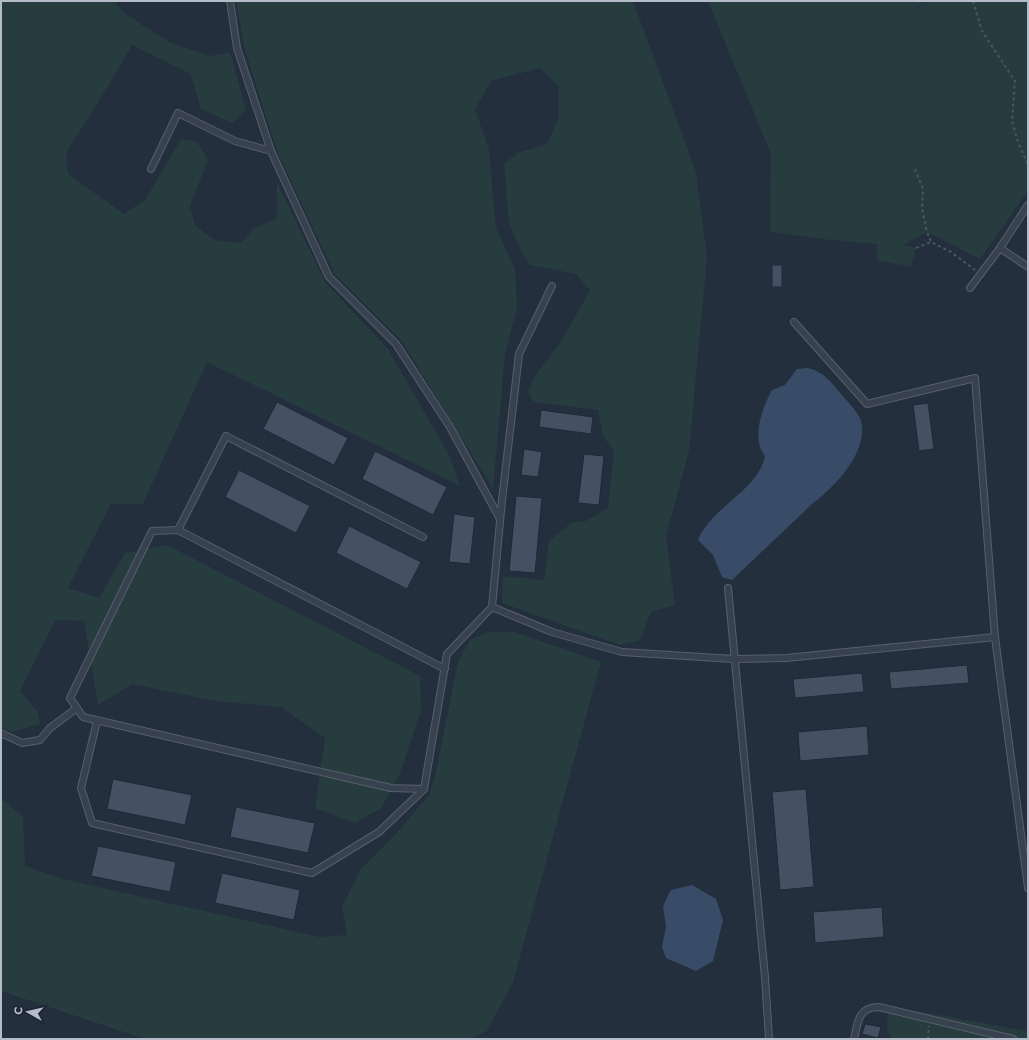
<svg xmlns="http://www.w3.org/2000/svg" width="1029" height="1040" font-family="Montserrat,sans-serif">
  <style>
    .green { fill: #263c3f }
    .water { fill: #394c67 }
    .building { fill: #455162; stroke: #1f2835 }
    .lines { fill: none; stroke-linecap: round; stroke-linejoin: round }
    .service-casing { stroke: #565f6c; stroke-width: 8 }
    .path { stroke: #44595c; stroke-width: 2; stroke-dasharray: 3 3; stroke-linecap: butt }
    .service { stroke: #38414e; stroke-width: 6 }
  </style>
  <rect width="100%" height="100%" fill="#242f3e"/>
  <g class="green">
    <path d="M1 1H114L125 14 171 43 211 56 230 52 246 110 232 123 201 109 191 74 132 45 115 75 66 153 68 174 124 214 145 200 181 139 197 142 208 160 190 206 195 225 214 240 241 243 254 228 277 219V182L325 282 388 349 449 455 460 486 207 362 143 504H111L68 588 99 598 125 553 167 545 420 676 421 711 399 776 381 808 355 823 315 808 325 738 281 707 216 701 132 684 98 705 84 621 55 620 20 691 37 711 40 724 12 732 1 727Z"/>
    <path d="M236 1H633L696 172 707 257 689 451 666 536 675 605 651 612 640 640 620 645 502 603 503 576 544 580 549 541 573 522 586 521 608 508 614 451 603 436 598 410 534 402 528 392 533 379 561 342 590 290 576 274 530 265 519 247 509 223 504 164 518 153 547 144 558 120 559 86 540 68 491 81 475 109 489 150 496 228 515 269 517 308 505 354 493 489 402 341 335 275 277 151 244 47Z"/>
    <path d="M708 1H926L905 17 928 1H1028V191L980 259 927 232 903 245 916 248 911 267 877 260V244L831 240 770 232 771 154Z"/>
    <path d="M488 632H515L601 662 513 982 487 1031 471 1039H145L1 991V798L23 817 25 866 63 879 319 937 347 935 342 906 361 869 394 836 429 795 435 776 458 662 470 640Z"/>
    <path d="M887 1006 1027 1031 1028 1039H892L887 1029 888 1013 882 1010Z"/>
  </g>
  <g class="water">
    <path d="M808 368C824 372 830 381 841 394 847 401 858 412 861 421 869 452 834 488 811 505L732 580 722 577 713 555 698 540C712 506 758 491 765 456 751 438 762 408 772 390L785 385 797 369Z"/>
    <path d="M692 885 716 899 723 920 713 961 696 971 666 958 662 947 666 926 663 906 671 890Z"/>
  </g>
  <g class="building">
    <rect x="772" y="265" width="10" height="22"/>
    <path d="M277 402 348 438 334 465 263 429Z"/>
    <path d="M928 403 934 449 919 451 913 405Z"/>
    <path d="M541 410 593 417 591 434 539 427Z"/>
    <path d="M524 449 542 452 538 477 521 475Z"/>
    <path d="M375 451 447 487 433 515 362 479Z"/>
    <path d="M584 454 604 456 599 505 578 503Z"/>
    <path d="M239 470 310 506 296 533 225 497Z"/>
    <path d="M516 496 542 498 535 573 509 571Z"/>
    <path d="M454 514 475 517 470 564 449 562Z"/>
    <path d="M349 526 421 562 407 589 336 553Z"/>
    <path d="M967 665 969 683 891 689 889 672Z"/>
    <path d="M862 673 864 692 795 698 793 679Z"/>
    <path d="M867 726 869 755 800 761 798 732Z"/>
    <path d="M113 779 192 795 185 825 107 809Z"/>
    <path d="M806 789 814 887 780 890 772 792Z"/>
    <path d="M236 807 315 823 308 853 230 837Z"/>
    <path d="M98 846 176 862 170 892 91 876Z"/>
    <path d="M222 873 300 890 294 920 215 903Z"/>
    <path d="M882 907 884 937 815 943 813 912Z"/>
    <path d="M865 1024 881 1027 878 1038 862 1034Z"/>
  </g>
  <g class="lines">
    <g class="service-casing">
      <g id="service">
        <path d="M230 1 237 48 271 151 329 277 396 344 450 427 500 519"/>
        <path d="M151 169 178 113 235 141 271 151"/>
        <path d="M1000 248 1028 267"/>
        <path d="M552 286 519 354 502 500 492 607 552 632 622 652 734 659 786 658 995 637 1028 888"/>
        <path d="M970 288 1000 248 1028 205"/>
        <path d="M794 322 867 404 975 378 995 637"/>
        <path d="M178 530 226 436 423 537"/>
        <path d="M728 588 765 977 769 1039"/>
        <path d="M445 669 178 530 152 531 70 698 83 717 391 788 424 789 447 654 492 607"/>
        <path d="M97 721 81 788 92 823 312 873 379 832 424 789"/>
        <path d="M1 733 22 743 40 740 50 728 77 708"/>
        <path d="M854 1039C858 1022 858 1007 879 1007L1013 1039"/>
      </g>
    </g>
    <g class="path">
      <path d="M973 1 982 31 1015 81 1012 121 1018 142 1028 165"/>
      <path d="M915 169 923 189 922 208 927 232 931 242"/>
      <path d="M916 248 931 242 951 252 975 270"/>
      <path d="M928 1039 929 1026"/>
    </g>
    <use href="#service" class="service"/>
  </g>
  <rect width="1029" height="1040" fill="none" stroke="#b4bcc9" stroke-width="4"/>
  <g transform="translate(28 1012) rotate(278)" stroke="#1d2633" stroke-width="3" paint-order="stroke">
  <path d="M0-3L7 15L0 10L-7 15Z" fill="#b4bcc9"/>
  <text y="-6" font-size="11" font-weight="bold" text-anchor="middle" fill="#b4bcc9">С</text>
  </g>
</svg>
